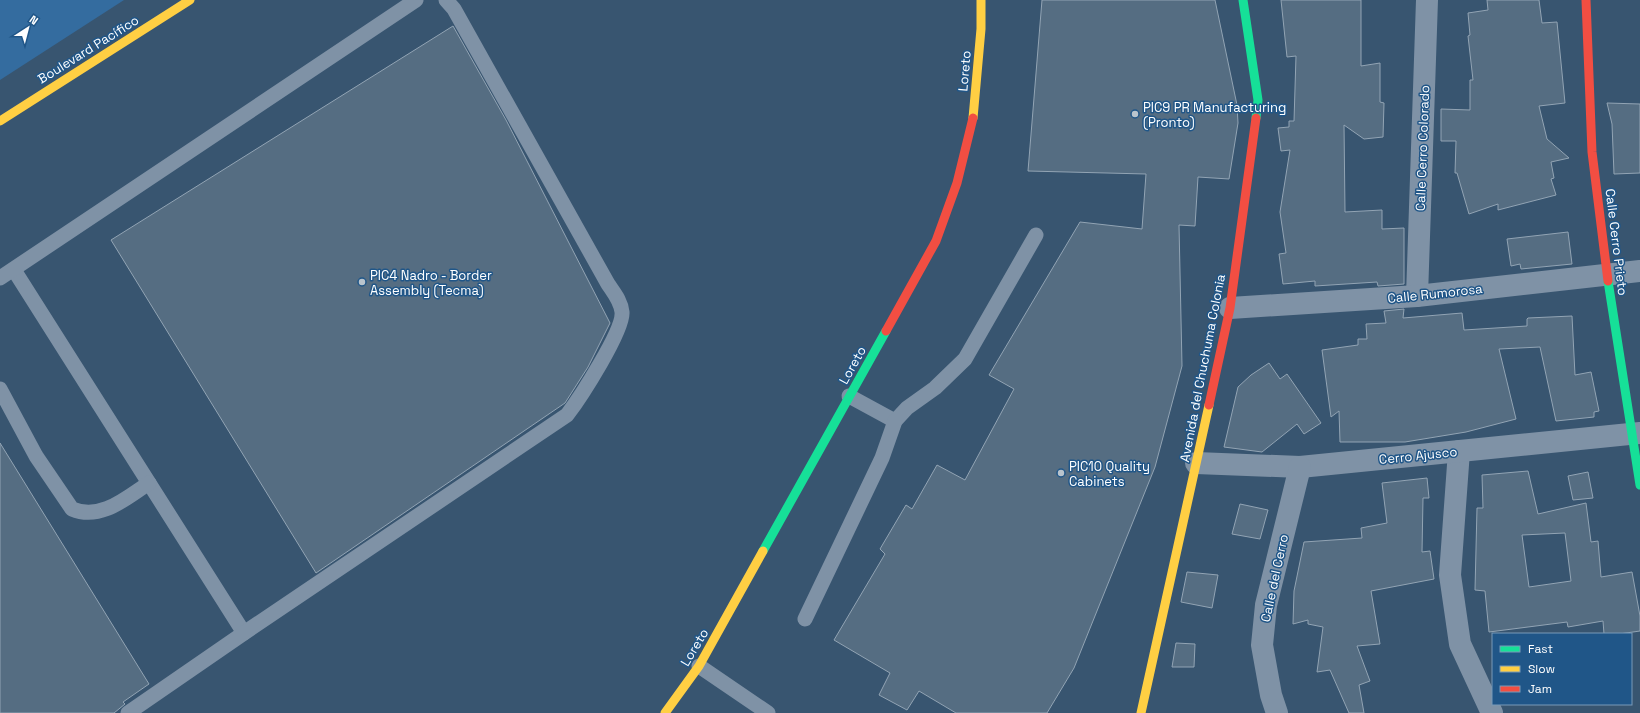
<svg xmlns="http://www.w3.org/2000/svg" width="1640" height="713" font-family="'Space Grotesk',sans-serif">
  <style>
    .green { fill: #346c9f }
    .building { fill: #556d82; stroke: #92a4b4; fill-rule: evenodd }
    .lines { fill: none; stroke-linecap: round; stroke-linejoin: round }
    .lane { stroke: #7f92a6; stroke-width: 15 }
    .street { stroke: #7f92a6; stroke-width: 22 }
    .fast { stroke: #16e098; stroke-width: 9 }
    .slow { stroke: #ffcf43; stroke-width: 9 }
    .jam { stroke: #f24e42; stroke-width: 9 }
    .poi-dot { fill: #b9c4cd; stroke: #205688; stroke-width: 1.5 }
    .labels { text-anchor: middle; stroke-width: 3; stroke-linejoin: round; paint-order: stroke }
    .street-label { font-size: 13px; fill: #fff; stroke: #205688 }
    .poi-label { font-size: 13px; fill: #fff; stroke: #205688; text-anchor: start }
  </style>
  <rect width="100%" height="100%" fill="#385570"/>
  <path class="green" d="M0 0H124L0 80Z"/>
  <g class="building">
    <path d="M1042 0H1215L1237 105 1238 123 1229 179 1198 177 1195 226 1179 225 1182 366 1155 467 1074 668 1047 713H956L919 691 907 710 879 695 890 673 834 640 885 554 880 549 906 505 912 509 937 465 965 480 1014 389 989 375 1080 222 1142 229 1146 174 1028 171Z"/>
    <path d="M1281 0H1361V66L1380 63V102L1384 103 1383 137 1364 139 1344 125 1345 212 1382 210V229L1404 228V284L1378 286 1377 282 1315 286V281L1283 284 1279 254 1286 253 1280 212 1290 150 1281 151 1278 128 1289 127V121H1294L1296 56 1287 57Z"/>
    <path d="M1487 0H1539L1542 23 1557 22 1565 103 1539 106 1547 139 1569 158 1551 162 1554 178 1551 179 1556 195 1498 210V204L1469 214 1457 173H1455L1456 141H1441V109L1470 110V80H1473L1468 36 1470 35 1468 13 1488 10Z"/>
    <path d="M453 26 506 120 610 323 588 367 565 403 316 573 111 240Z"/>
    <path d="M1607 103 1640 104V173L1614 174 1612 124Z"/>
    <path d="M1568 232 1572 264 1521 269 1520 264 1511 266 1507 239Z"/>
    <path d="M1404 309 1403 318 1462 313 1464 330 1527 326V319L1528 318 1572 316 1575 375 1591 372 1599 411 1594 412V417L1556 421 1540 347 1499 349 1516 419 1466 432 1405 442H1340L1339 411 1331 417 1322 350 1358 345V339H1367L1366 324 1386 323 1384 311Z"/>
    <path d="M1269 363 1280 379 1287 374 1321 423 1304 434 1297 424 1262 452 1224 447 1238 387 1251 375Z"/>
    <path d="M0 443 149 684 123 702 125 704 114 713H0Z"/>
    <path d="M1528 471 1538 514 1586 503 1591 542 1598 541 1601 577 1632 572 1640 616V631L1619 634H1604L1603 621 1568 627 1567 622 1489 632 1485 591 1475 590 1477 508H1483L1482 475ZM1565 533 1571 581 1529 587 1522 535Z"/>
    <path d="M1588 472 1593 498 1573 500 1568 476Z"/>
    <path d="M1427 478 1429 498H1423L1422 552 1430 551 1434 579 1371 591 1380 644 1357 646 1370 681 1359 685 1364 713H1349L1330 670 1317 672 1323 627 1308 624V620L1293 624 1294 591 1304 542 1362 538 1361 528 1387 523 1382 483Z"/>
    <path d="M1240 504 1268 510 1260 539 1232 534Z"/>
    <path d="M1187 572 1218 575 1212 608 1181 602Z"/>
    <path d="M1176 643 1195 644 1194 667H1172Z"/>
  </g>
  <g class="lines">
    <g class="lane">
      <path d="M14 270 244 633"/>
      <path d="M0 278 416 0"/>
      <path d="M0 389 36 456 72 509C101 521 126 498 149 483"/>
      <path d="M849 396 895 421"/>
      <path d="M805 619 882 458 895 421 907 408 935 388 965 359 1036 235"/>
      <path d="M699 666 768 713"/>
      <path d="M128 713 244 633 567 415C580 398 624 330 622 312 621 301 614 293 608 284L454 9 446 0"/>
    </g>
    <g class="street">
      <path d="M1417 296 1427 0"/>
      <path d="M1230 308 1417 296 1640 271"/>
      <path d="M1459 451 1450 575 1460 644 1492 713"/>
      <path d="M1196 463 1300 467 1640 433"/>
      <path d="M1277 713 1271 695 1262 645 1266 605 1300 467"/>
    </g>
    <g class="fast">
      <path d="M1243 0 1258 100 1256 118"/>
      <path d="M1608 281 1640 485"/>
      <path d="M763 551 886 331"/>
    </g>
    <g class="slow">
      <path d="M973 118 981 29V0"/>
      <path d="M0 121 190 0"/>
      <path d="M665 713 699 666 763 551"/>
      <path d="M1141 713 1209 405"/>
    </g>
    <g class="jam">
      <path d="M1586 0 1592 152 1608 281"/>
      <path d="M886 331 936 241 957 183 973 118"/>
      <path d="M1209 405 1230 308 1256 118"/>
    </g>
  </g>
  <g class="poi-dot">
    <circle cx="1135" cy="114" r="4"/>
    <circle cx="362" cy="282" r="4"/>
    <circle cx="1061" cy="473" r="4"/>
  </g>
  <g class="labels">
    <g class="street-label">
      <text transform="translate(88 49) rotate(-32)" y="5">Boulevard Pacífico</text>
      <text transform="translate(964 71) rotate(-85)" y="5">Loreto</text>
      <text transform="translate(1422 148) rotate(-88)" y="5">Calle Cerro Colorado</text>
      <text transform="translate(1617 242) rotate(83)" y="5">Calle Cerro Prieto</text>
      <text transform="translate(1435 293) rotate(-6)" y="5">Calle Rumorosa</text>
      <text transform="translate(852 365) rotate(-61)" y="5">Loreto</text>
      <text transform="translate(1202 368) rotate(-79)" y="5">Avenida del Chuchuma Colonia</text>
      <text transform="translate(1418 455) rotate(-6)" y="5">Cerro Ajusco</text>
      <text transform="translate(1274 578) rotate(-78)" y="5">Calle del Cerro</text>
      <text transform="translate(694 647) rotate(-59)" y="5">Loreto</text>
    </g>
    <g class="poi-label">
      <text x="1143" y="112">PIC9 PR Manufacturing<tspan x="1143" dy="15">(Pronto)</tspan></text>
      <text x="370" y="280">PIC4 Nadro - Border<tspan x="370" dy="15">Assembly (Tecma)</tspan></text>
      <text x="1069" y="471">PIC10 Quality<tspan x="1069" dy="15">Cabinets</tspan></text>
    </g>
  </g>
  <rect x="1492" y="633" width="140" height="72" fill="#205688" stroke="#799ab8"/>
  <rect x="1500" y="646" width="20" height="6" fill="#16e098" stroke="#799ab8"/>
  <text x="1528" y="653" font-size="12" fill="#ffffff">Fast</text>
  <rect x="1500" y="666" width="20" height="6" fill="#ffcf43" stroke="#799ab8"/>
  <text x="1528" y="673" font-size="12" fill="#ffffff">Slow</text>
  <rect x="1500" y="686" width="20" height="6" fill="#f24e42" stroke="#799ab8"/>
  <text x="1528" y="693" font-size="12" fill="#ffffff">Jam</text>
  <g transform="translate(28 28) rotate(36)" stroke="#205688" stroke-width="3" paint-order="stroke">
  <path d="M0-3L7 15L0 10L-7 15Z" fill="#ffffff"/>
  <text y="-6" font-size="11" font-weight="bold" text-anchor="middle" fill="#ffffff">N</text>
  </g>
</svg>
